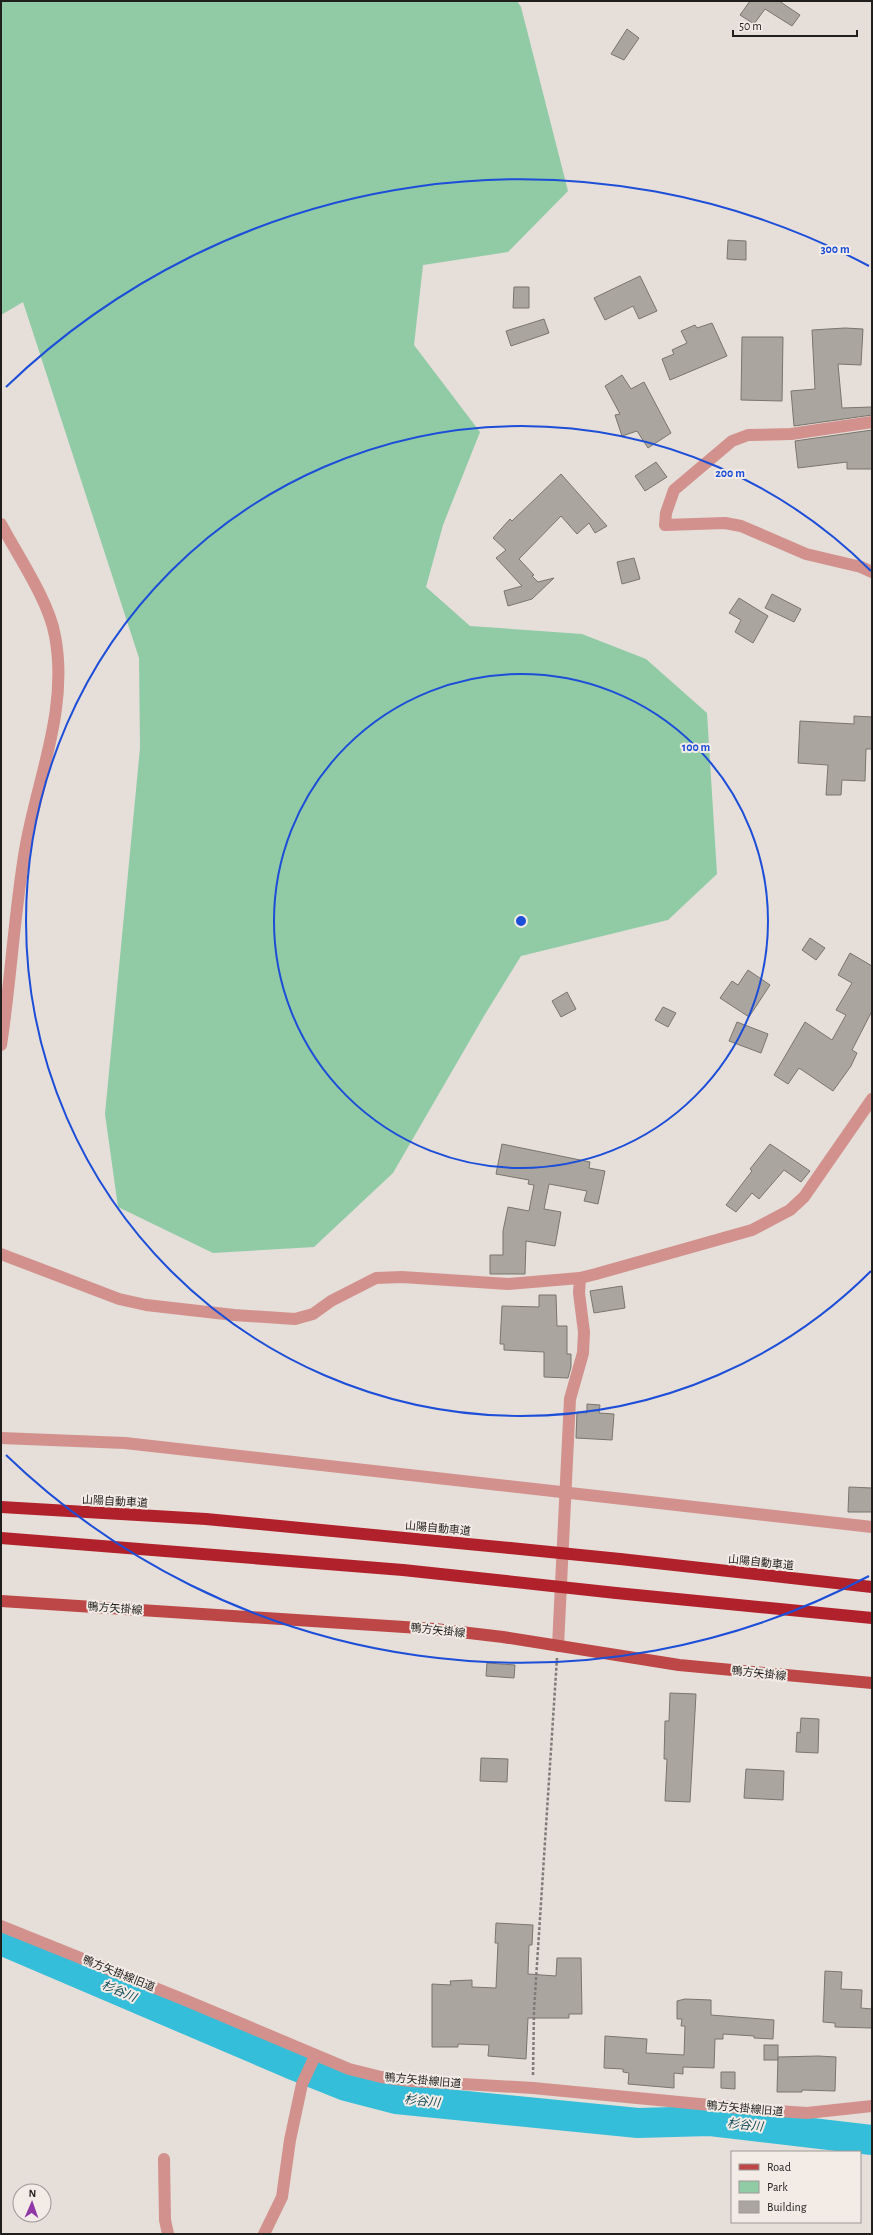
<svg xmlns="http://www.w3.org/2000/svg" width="873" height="2235" font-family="'Alegreya Sans','Noto Sans JP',sans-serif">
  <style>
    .green { fill: #90cba6 }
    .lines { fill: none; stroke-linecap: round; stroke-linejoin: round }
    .river { stroke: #35bed9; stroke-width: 30 }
    .building { fill: #aaa69f; stroke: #79756f }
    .path { stroke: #7f7b77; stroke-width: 2.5; stroke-dasharray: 3 2; stroke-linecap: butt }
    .minor { stroke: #d2918c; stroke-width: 12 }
    .major { stroke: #bc4746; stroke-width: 12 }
    .highway { stroke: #b1212b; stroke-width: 12 }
    .highway-bridge { stroke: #b1212b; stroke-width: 12 }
    .ring { fill: none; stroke: #1d4ed8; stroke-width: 2 }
    .labels { text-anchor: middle; stroke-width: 4; stroke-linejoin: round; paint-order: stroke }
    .street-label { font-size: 11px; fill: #211f1d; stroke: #f2ebe6 }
    .water-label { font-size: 12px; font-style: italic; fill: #144c58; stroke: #f2ebe6 }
    .centre { fill: #1d4ed8; stroke: #f2ebe6; stroke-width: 2 }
    .ring-label { font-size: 12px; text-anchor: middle; font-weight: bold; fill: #1d4ed8; stroke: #f2ebe6; stroke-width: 4; stroke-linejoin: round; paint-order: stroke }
  </style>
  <rect width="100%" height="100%" fill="#e5ded9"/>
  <path class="green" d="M1 1H517L521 7 568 191 508 252 423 265 414 345 480 432 443 525 426 587 470 626 582 634 646 659 707 713 717 874 668 920 521 956 484 1016 393 1173 314 1247 213 1253 118 1207 105 1114 140 748 139 658 23 302 1 315Z"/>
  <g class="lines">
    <path class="river" d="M1 1940 291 2064 346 2086 396 2099 638 2123 710 2121 872 2140"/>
  </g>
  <g class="building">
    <path d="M750 1H779L800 15 792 26 765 9 754 24 740 15Z"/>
    <path d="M627 29 639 38 624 60 611 54Z"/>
    <path d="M728 240 746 241V260L727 259Z"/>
    <path d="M640 276 657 311 639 319 633 306 605 320 594 298Z"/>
    <path d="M514 287H529V308H513Z"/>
    <path d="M544 319 549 333 511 346 506 331Z"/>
    <path d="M712 323 727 356 670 380 662 359 674 354 672 350 687 343 681 331 695 325 697 328Z"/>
    <path d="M845 328 863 329 861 365 838 364 842 408 872 407V415L794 426 791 391 815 389 812 330Z"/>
    <path d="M742 337H783L782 401 741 400Z"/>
    <path d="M622 375 631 389 644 382 671 433 648 448 637 431 622 436 615 415 620 414 605 386Z"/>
    <path d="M872 430V469H847V462L798 468 795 441Z"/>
    <path d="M656 462 667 477 645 491 635 476Z"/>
    <path d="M561 474 607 526 595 533 589 523 577 534 561 516 519 559 534 575 532 576 538 582 554 578 532 599 508 606 504 591 522 586 496 558 506 550 493 538 510 519 512 521Z"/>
    <path d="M634 558 640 579 622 584 617 562Z"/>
    <path d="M772 594 801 609 794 622 765 608Z"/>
    <path d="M739 598 768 616 753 643 735 632 741 620 729 613Z"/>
    <path d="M854 716 872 717V749H866L865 781 842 780 841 795H826L828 765 798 763 800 721 854 724Z"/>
    <path d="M810 938 825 948 816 960 802 950Z"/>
    <path d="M850 953 872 966V1011L852 1050 857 1053 851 1066 833 1091 799 1068 788 1084 774 1075 805 1022 832 1040 846 1015 836 1010 852 983 838 975Z"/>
    <path d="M748 970 770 985 749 1017 720 998 732 981 738 985Z"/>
    <path d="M567 992 576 1009 561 1017 552 1001Z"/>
    <path d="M663 1007 676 1013 668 1027 655 1020Z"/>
    <path d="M737 1022 768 1034 761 1053 729 1041Z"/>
    <path d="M502 1144 590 1162 589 1168 605 1171 598 1204 584 1201 587 1191 549 1184 544 1209 561 1212 555 1246 526 1241 525 1274H490V1255H503V1231L508 1207 529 1211 534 1185 528 1184 529 1180 496 1174Z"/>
    <path d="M770 1144 810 1171 801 1182 784 1170 759 1199 752 1193 736 1212 726 1205 752 1171 750 1169Z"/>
    <path d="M622 1286 625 1308 594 1313 590 1291Z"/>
    <path d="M539 1295H556L557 1326H567V1354H571V1367L568 1378 544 1377V1352L504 1350V1344H500L502 1306 539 1307Z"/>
    <path d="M587 1404 600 1405 599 1413 614 1414 612 1440 576 1438 577 1412 587 1413Z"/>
    <path d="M849 1487 872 1488V1512H848Z"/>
    <path d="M487 1663 515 1665 514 1678 486 1676Z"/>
    <path d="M670 1693 696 1694 690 1802 665 1801 667 1759H664L665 1721H669Z"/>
    <path d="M801 1718 819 1719 818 1753 796 1752 797 1732 800 1733Z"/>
    <path d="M481 1758 508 1759 507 1782 480 1781Z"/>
    <path d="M746 1769 784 1771 783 1800 744 1798Z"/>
    <path d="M496 1923 533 1925 532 1945H529L528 1974 556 1976 557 1958H581L582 2014H569V2018H528L526 2059 488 2056 489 2045 458 2044V2047H432V1984L451 1985 450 1981 472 1980V1987L496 1988 498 1943H495Z"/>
    <path d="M825 1971 842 1972 841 1989 862 1990 861 2008 872 2009V2028L835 2027V2023L823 2022Z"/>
    <path d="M685 1999 711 2000V2015L774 2020 773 2039 754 2038V2036L723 2034V2039H715L714 2068 683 2067V2074L674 2073V2088L628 2084 629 2073 623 2072V2069L604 2068 605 2036 647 2039 646 2053 684 2055 685 2026H681L682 2019H677V2001Z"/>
    <rect x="764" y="2045" width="14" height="15"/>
    <path d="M818 2056 836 2057 835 2091 802 2090V2092H777L778 2057Z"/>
    <path d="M721 2072H735V2089L721 2088Z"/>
  </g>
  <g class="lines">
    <path class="path" d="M533 2075 534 2010 557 1658"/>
    <g class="minor">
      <path d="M872 422 791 434 748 435 732 441 674 490 666 513 665 525 725 523 741 526 806 554 861 567 872 572"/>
      <path d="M1 524C18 556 49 601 55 636 69 709 37 779 25 850 14 915 11 980 1 1045"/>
      <path d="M1 1254 119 1299 146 1305 234 1315 295 1319 313 1314 331 1301 376 1278 402 1277 508 1284 580 1278 596 1274 752 1230 790 1210 804 1197 872 1099"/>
      <path d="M1 1438 125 1443 872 1527"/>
      <path d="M558 1646 570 1399 583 1353 584 1332 579 1293 580 1278"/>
      <path d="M1 1926 185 2000 349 2069 381 2077 410 2081 533 2088 762 2110 807 2113 872 2106"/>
      <path d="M164 2159 165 2220 168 2234"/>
      <path d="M264 2234 282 2197 290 2140 302 2084 315 2056"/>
    </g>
    <path class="major" d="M1 1601 435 1629 503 1637 679 1665 872 1683"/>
    <g class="highway">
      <path d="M1 1507 206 1519 510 1548"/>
      <path d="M1 1538 403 1570 506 1581"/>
      <path d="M620 1559 872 1587"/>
      <path d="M616 1593 872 1618"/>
    </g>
    <g class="highway-bridge">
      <path d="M510 1548 620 1559"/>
      <path d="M506 1581 616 1593"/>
    </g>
  </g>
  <g class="ring">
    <circle cx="521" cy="921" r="247"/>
    <path d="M871 1271A495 495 0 1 1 871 571"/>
    <path d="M869 1576A742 742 0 0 1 6 1455M6 387A742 742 0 0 1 869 266"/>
  </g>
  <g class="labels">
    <g class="street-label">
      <text transform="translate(115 1501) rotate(3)" y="4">山陽自動車道</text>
      <text transform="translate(438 1528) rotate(5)" y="4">山陽自動車道</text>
      <text transform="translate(761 1562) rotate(6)" y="4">山陽自動車道</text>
      <text transform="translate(115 1608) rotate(4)" y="4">鴨方矢掛線</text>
      <text transform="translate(438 1630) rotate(6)" y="4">鴨方矢掛線</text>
      <text transform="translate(759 1673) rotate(6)" y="4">鴨方矢掛線</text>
      <text transform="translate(119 1973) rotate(22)" y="4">鴨方矢掛線旧道</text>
      <text transform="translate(423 2080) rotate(5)" y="4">鴨方矢掛線旧道</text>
      <text transform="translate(745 2108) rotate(5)" y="4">鴨方矢掛線旧道</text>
    </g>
    <g class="water-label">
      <text transform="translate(119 1991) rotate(23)" y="4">杉谷川</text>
      <text transform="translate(422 2101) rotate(6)" y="4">杉谷川</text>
      <text transform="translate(745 2125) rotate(6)" y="4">杉谷川</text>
    </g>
  </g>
  <circle cx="521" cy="921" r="6" class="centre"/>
  <g class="ring-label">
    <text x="835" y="253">300 m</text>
    <text x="730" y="477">200 m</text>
    <text x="696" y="751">100 m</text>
  </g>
  <rect width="873" height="2235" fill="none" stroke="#211f1d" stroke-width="4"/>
  <rect x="731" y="2151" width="130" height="72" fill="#f2ebe6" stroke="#9e9996"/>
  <rect x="739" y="2164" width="20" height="6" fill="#bc4746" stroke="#9e9996"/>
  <text x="767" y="2171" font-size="12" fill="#211f1d">Road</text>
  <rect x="739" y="2181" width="20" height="12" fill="#90cba6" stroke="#9e9996"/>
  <text x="767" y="2191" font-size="12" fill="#211f1d">Park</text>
  <rect x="739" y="2201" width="20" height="12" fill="#aaa69f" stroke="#9e9996"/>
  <text x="767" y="2211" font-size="12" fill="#211f1d">Building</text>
  <g transform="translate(32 2203) rotate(2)"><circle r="19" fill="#f2ebe6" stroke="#9e9996"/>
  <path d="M0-3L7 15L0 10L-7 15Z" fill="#9039a6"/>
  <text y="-6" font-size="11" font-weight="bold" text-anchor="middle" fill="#211f1d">N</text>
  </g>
  <path d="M733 30v6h124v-6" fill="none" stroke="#211f1d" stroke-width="2"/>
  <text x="739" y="30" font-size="12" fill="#211f1d" stroke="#f2ebe6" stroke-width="3" paint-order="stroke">50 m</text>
</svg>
